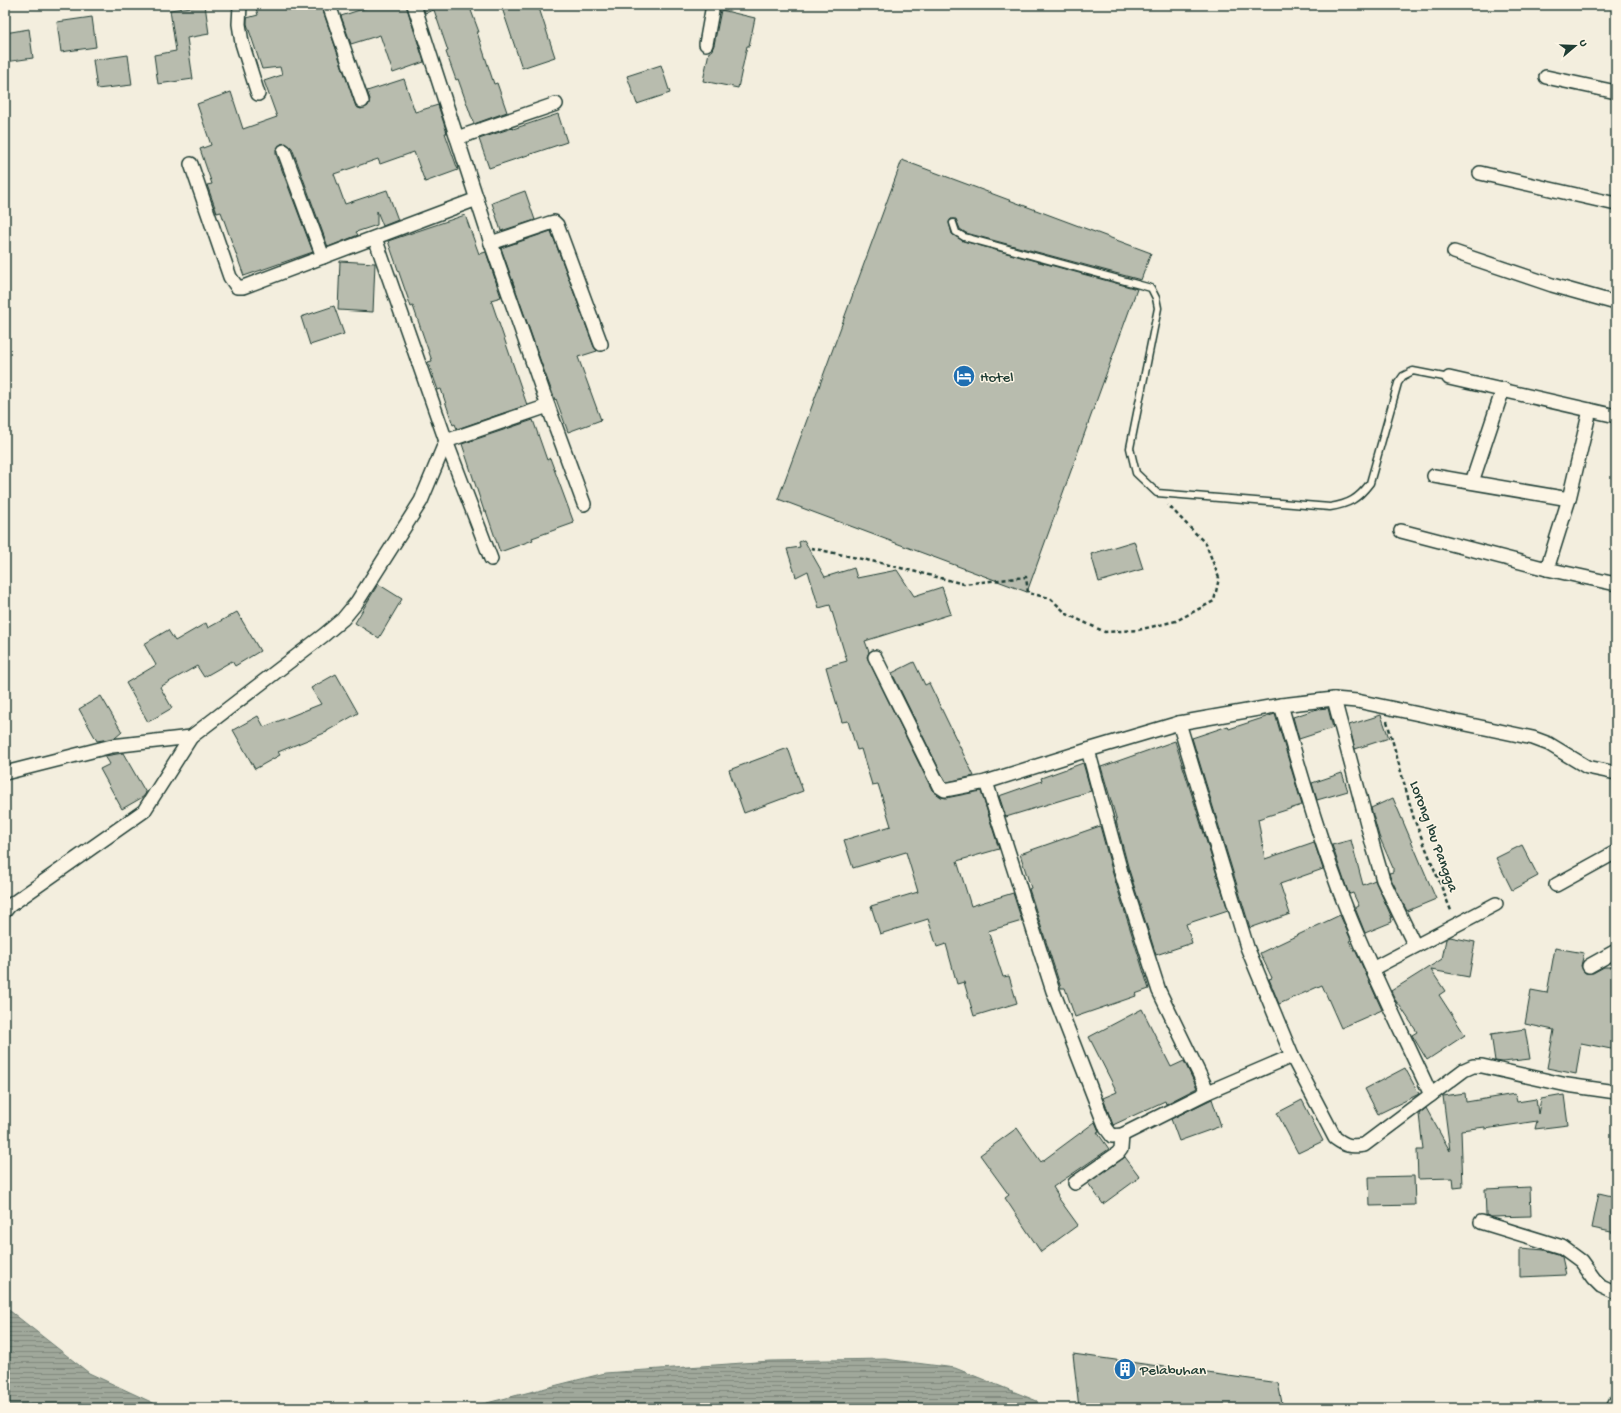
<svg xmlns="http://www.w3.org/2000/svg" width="1621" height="1413" font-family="'Gochi Hand',sans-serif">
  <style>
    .water { fill: url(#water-rules); stroke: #6c7d72 }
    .building { fill: #b8bcae; stroke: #1f3d34 }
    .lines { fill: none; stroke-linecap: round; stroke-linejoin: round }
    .service-casing { stroke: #1f3d34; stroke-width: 9 }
    .minor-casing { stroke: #1f3d34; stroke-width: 16 }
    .path { stroke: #1f3d34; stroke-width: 2.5; stroke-dasharray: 4 3; stroke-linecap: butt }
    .service { stroke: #fcf5e5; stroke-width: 6 }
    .minor { stroke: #fcf5e5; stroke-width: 13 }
    .labels { text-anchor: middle; stroke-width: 3; stroke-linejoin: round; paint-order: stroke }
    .poi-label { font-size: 15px; fill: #1f3d34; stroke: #fcf5e5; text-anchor: start }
    .street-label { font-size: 15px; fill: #1f3d34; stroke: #fcf5e5 }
  </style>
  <defs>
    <pattern id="water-rules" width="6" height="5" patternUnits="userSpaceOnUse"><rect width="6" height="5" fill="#a0a89b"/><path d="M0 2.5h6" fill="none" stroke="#828a7f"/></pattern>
  </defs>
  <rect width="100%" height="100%" fill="#f3eede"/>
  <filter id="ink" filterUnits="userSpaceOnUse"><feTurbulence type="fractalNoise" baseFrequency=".025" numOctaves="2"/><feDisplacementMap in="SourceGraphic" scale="8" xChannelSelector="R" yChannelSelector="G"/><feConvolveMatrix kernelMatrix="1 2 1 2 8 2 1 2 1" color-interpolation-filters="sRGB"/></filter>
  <g filter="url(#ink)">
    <g class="water">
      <path d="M5 1307 89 1373 164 1408H5Z"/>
      <path d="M885 1359 955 1368 1037 1401 1039 1408H467L605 1373 770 1361Z"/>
    </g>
    <g class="building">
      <path d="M205 5 209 34 187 38 193 79 158 84 154 55 176 51 170 10Z"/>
      <path d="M255 5H321L356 107 361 109 368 106 370 99 367 91 404 79 415 112 438 105 447 133H445L458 170 425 182 414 152 380 164 378 159 334 174 345 204 387 190 398 220 383 226 377 211V225L356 232 358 235 328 247 292 148 286 143 281 144 276 149V154L313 252 244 276 221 212 217 213 207 185 212 184 200 149 211 145 197 104 231 92 243 129 277 117 264 81 282 75 280 67 262 69 247 24V18L258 15Z"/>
      <path d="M375 5H406L424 62 393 73 380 35 351 44 341 16Z"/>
      <path d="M422 5H469L479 32H477L494 84 497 83 507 112 474 124 458 79 456 80 446 52 448 51 434 10 425 13Z"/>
      <path d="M501 5H538L555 57 522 68Z"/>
      <path d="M721 10 755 18 749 46H747L738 88 703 81 709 52H711L714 45Z"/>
      <path d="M92 17 96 47 61 52 57 22Z"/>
      <path d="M29 29 33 58 5 62V33Z"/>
      <path d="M128 55 132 85 97 89 93 60Z"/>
      <path d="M661 65 670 93 637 104 627 76Z"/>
      <path d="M558 114 567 142 489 168 479 139 512 128 513 129Z"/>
      <path d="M902 160 1151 253 1141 280 966 233 960 229 956 219H951L949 222 952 234 963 241 1137 289 1027 592 778 499Z"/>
      <path d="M525 191 535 220 501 231 492 203Z"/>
      <path d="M465 215 479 254 486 252 501 297 491 300 527 405 457 429 455 424 453 425 441 389 438 390 428 362 432 361 413 306 411 307 388 241Z"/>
      <path d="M551 231 594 347 597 351 578 357 601 420 568 432 556 399 555 400 542 365 501 248Z"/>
      <path d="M340 261 375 263 373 312 338 310Z"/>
      <path d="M334 306 344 334 310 345 301 317Z"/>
      <path d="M533 420 547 460 550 458 574 523 532 538 533 540 500 552 486 511H484L462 444Z"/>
      <path d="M804 540 825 577 854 568 857 578 897 570 914 596 942 587 951 614 865 641 869 652 867 657 932 790 941 797 946 798 981 791 999 849 957 861 971 906 1013 893 1022 921 988 931 1003 977 1009 976 1017 1003 974 1016 964 982 957 984 946 944 937 947 928 919 880 934 871 906 918 892 906 852 853 868 844 840 891 826 878 784 872 785 861 749 857 750 848 721 842 722 834 695 826 667 847 661 830 605 819 608 808 571 796 577 787 549 800 547 799 542Z"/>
      <path d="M1134 541 1143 569 1099 582 1091 554Z"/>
      <path d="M378 584 402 599 379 638 355 623Z"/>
      <path d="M237 612 260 651 235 666 232 661 204 677 197 666 160 687 172 708 148 722 126 683 156 665 144 644 168 630 175 641 206 623 208 628Z"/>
      <path d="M914 662 925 685 929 683 974 776 947 782 945 781 892 673Z"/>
      <path d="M336 674 358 713 327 731V732L278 752 280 755 255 769 233 730 258 716 264 727 321 704 311 688Z"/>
      <path d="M101 696 122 732 115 738 97 741 79 709Z"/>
      <path d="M1328 708 1333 728 1299 739 1293 717 1317 709Z"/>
      <path d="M1275 714 1302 805 1258 819 1265 859 1314 842 1323 869 1280 884 1290 914 1250 928 1192 738 1228 726 1229 729Z"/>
      <path d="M1381 715 1389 738 1355 749 1349 725Z"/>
      <path d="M1175 741 1228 910 1186 924 1192 943 1156 955 1129 870 1116 821H1117L1101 767Z"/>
      <path d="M788 748 803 791 744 813 729 770Z"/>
      <path d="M123 753 146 793 143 797 122 809 100 769 110 764 105 756Z"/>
      <path d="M1083 763 1091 791 1006 817 999 796 1042 781 1041 778Z"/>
      <path d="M1342 773 1348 791 1317 800 1312 783Z"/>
      <path d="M1393 798 1436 899 1407 911 1390 877 1389 873 1393 872V868L1379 836 1371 808Z"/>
      <path d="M1100 826 1113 874 1149 989 1135 994 1136 996 1075 1017 1065 988H1061L1029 889 1031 888 1020 854Z"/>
      <path d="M1351 840 1363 885 1375 880 1392 918H1391L1392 922 1365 933 1355 908 1359 906 1353 893 1350 894 1348 892 1332 845Z"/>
      <path d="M1522 845 1538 876 1512 890 1496 858Z"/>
      <path d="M1340 915 1351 940 1349 941 1356 952 1382 1010 1341 1028 1322 985 1279 1004 1269 979 1272 978 1260 953Z"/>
      <path d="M1450 937 1475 942 1469 977 1431 970 1445 991 1439 995 1465 1035 1427 1060 1412 1035 1417 1032 1398 1003H1397L1391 991 1442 959 1446 939Z"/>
      <path d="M1555 948 1584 953 1581 966 1585 973H1593L1604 967H1616V1001L1614 1014H1616V1050L1581 1043 1576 1074 1547 1068 1554 1030 1525 1024 1531 990 1547 993Z"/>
      <path d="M1142 1009 1171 1067 1184 1061 1197 1088 1166 1104 1165 1101 1113 1125 1103 1098 1117 1092 1089 1037Z"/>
      <path d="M1525 1029 1530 1059 1503 1062 1495 1061 1491 1034Z"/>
      <path d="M1405 1068 1419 1094 1378 1114 1365 1089Z"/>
      <path d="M1465 1093 1466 1102 1515 1094 1517 1102 1536 1099 1538 1114 1541 1099 1564 1095 1568 1125 1535 1129 1537 1121 1485 1129V1127L1461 1130 1463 1187 1454 1188 1453 1178 1418 1179 1417 1150H1423L1419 1114 1426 1108 1450 1151 1443 1096Z"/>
      <path d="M1212 1099 1221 1126 1179 1141 1171 1119Z"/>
      <path d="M1302 1100 1323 1141 1298 1153 1277 1113Z"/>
      <path d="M1095 1122 1099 1131 1097 1132 1109 1149 1053 1187 1058 1195 1057 1196 1078 1225 1041 1252 1005 1198 1009 1195 980 1155 1017 1128 1041 1162Z"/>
      <path d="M1125 1157 1140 1177 1103 1204 1088 1183Z"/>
      <path d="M1414 1176 1415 1205 1370 1206 1369 1177Z"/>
      <path d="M1530 1187 1531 1216 1491 1217 1486 1215 1485 1189Z"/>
      <path d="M1599 1193 1616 1197V1233L1592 1228Z"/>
      <path d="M1520 1248 1544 1250 1558 1254 1562 1257 1566 1275 1520 1277Z"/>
      <path d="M1073 1354 1278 1383 1283 1408H1079Z"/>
    </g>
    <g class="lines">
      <g class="service-casing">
        <path id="service" d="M953 223 956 232 964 237 1151 288 1156 298 1158 308 1130 448 1136 473 1157 493 1330 507C1349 504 1358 499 1370 483L1398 383 1403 376 1413 371 1449 378"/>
      </g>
      <g class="minor-casing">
        <g id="minor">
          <path d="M240 5 239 24 242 43 258 94"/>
          <path d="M329 5 362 101"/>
          <path d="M414 5 491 243 548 406 584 504"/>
          <path d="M706 44 713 5"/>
          <path d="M1546 77 1616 92"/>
          <path d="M457 138 556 104"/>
          <path d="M284 151 323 257"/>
          <path d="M191 164 230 277 237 287H243L477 199"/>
          <path d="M1480 173 1616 204"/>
          <path d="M375 238 446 441 491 559"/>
          <path d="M491 243 550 223 554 222 557 225 601 344"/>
          <path d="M1454 252 1552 285 1616 303"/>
          <path d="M1449 378 1616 416"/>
          <path d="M1434 476 1569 499"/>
          <path d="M1472 482 1503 389"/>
          <path d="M1401 531 1547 569 1616 584"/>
          <path d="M1547 569 1569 499 1590 410"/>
          <path d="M875 657 939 786 945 790 986 782 1088 750 1179 723 1281 705 1334 699 1357 701 1533 738 1549 744 1587 767 1616 773"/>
          <path d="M1334 699 1373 846 1383 880 1415 946"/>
          <path d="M1281 705C1301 774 1320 843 1347 910 1372 973 1403 1034 1431 1095"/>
          <path d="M1179 723 1247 947 1292 1056 1335 1138C1346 1146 1350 1147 1364 1145L1464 1070 1473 1066H1482L1567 1085 1616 1092"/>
          <path d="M1088 750 1121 872 1159 991 1208 1092"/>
          <path d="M5 773 112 746 191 737 324 635 343 619 357 602 421 501 446 441 548 406"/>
          <path d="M986 782 1053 991 1106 1128 1112 1136 1122 1135 1208 1092 1292 1056"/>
          <path d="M1556 885 1616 852"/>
          <path d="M5 911 9 906 144 811 191 737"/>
          <path d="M1589 966 1616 951"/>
          <path d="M1372 969 1496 904"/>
          <path d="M1075 1183 1118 1153 1121 1149 1122 1135"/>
          <path d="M1481 1222 1562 1247 1581 1261 1594 1279 1601 1286 1616 1293"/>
          <path d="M1613 1408 1616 1402"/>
        </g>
      </g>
      <g class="path">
        <path d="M811 548 885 564 964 584 1026 577 1028 593 1050 598 1067 614 1105 632 1138 630 1176 621 1214 601 1219 578 1206 544 1168 505"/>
        <path d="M1387 721 1414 819 1452 913"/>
      </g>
      <use href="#service" class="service"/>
      <use href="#minor" class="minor"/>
    </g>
  </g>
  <defs>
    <g id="hotel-disc" transform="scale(1.15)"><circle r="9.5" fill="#1f6fb2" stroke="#fcf5e5"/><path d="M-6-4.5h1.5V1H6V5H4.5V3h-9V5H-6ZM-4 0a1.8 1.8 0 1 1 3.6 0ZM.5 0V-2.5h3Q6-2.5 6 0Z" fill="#fff"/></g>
    <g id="building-disc" transform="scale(1.15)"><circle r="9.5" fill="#1f6fb2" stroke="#fcf5e5"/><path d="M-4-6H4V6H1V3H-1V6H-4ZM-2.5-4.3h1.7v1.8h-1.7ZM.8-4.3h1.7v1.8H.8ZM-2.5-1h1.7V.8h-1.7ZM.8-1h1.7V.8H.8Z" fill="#fff"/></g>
  </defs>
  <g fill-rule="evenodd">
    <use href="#hotel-disc" x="964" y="376"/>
    <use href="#building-disc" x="1125" y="1369"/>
  </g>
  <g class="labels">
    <g class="poi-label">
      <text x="980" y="381">Hotel</text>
      <text x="1140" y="1374">Pelabuhan</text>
    </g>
    <g class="street-label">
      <text transform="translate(1435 836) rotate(70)" y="5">Lorong Ibu Pangga</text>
    </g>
  </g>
  <rect width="1621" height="1413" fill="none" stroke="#fcf5e5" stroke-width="20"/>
  <rect x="10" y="10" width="1601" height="1393" fill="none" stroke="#1f3d34" stroke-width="1.5" filter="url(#ink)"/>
  <g transform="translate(1575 46) rotate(71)" stroke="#fcf5e5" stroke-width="3" paint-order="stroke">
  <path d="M0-3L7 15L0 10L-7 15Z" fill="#1f3d34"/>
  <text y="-6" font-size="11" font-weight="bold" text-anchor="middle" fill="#1f3d34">U</text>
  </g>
</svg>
